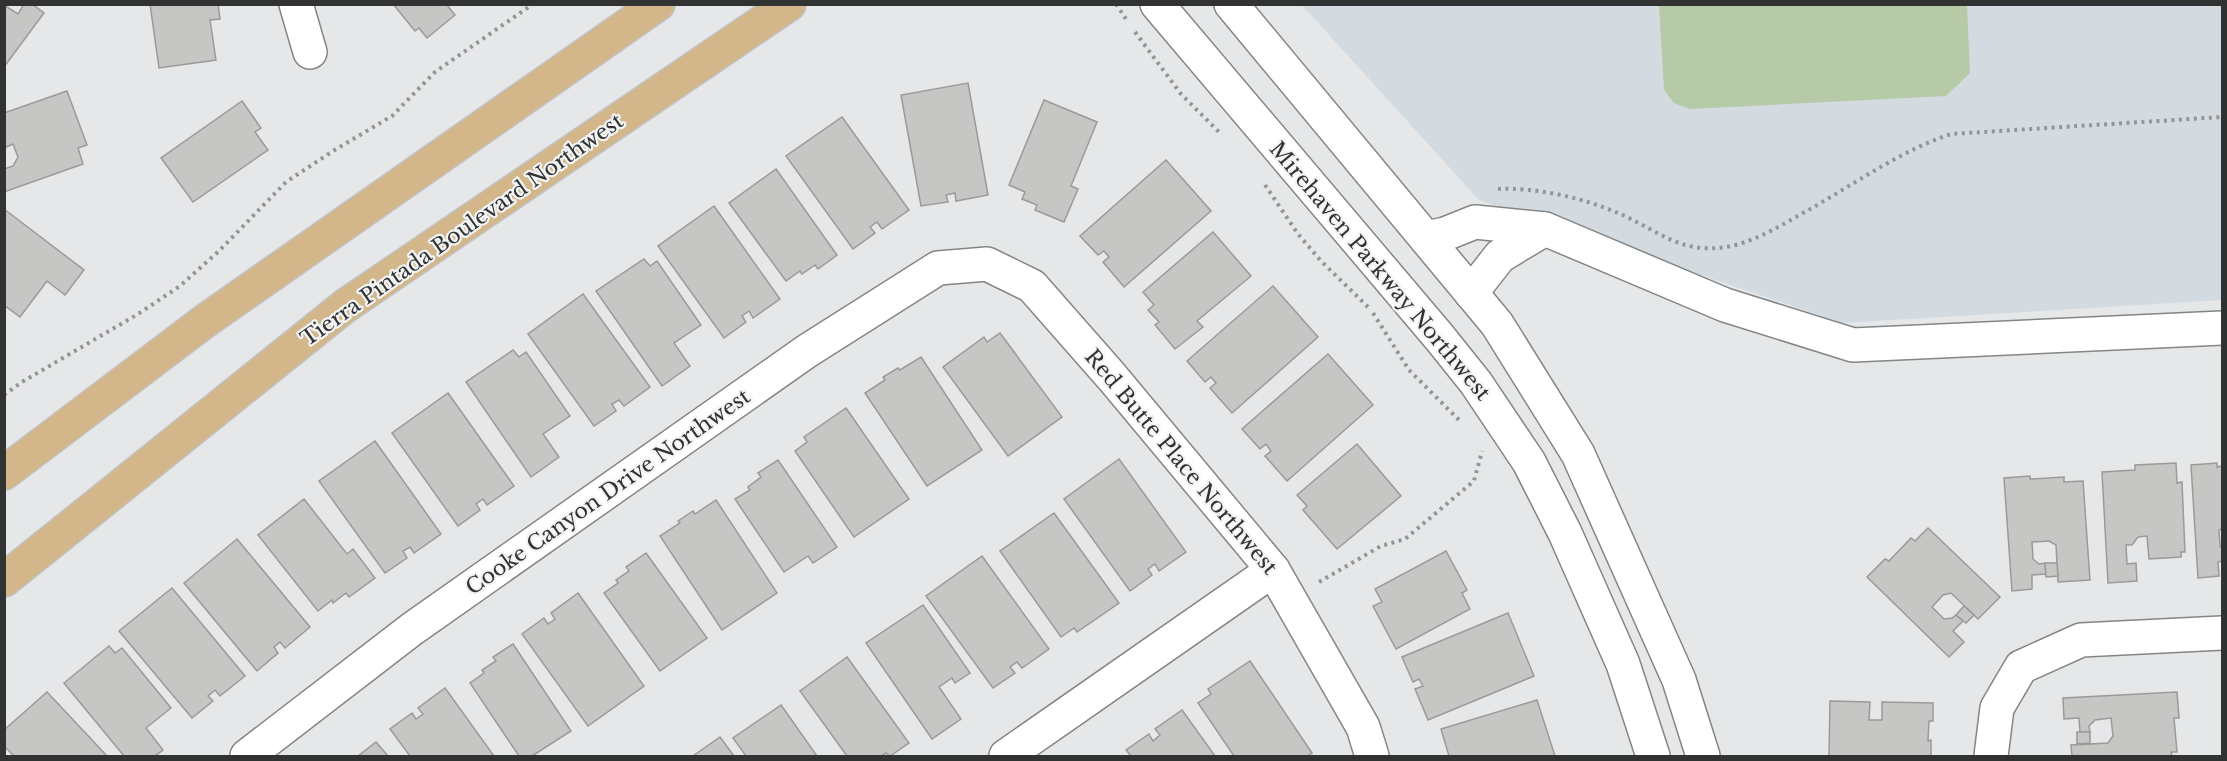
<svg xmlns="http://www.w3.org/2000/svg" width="2227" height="761" font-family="'Libre Baskerville',serif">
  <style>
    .built { fill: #d3dbe0 }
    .green { fill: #b6caa8 }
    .building { fill: #c6c6c4; stroke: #9b9a99; stroke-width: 1.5 }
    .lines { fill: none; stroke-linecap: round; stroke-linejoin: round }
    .minor-casing { stroke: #848686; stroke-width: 36 }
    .major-casing { stroke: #c1c2c2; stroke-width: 36 }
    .path { stroke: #949596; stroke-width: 4; stroke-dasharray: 3 4.5; stroke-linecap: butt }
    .minor { stroke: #fff; stroke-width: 33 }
    .major { stroke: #d3b68a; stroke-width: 33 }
    .labels { text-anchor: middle; stroke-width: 4.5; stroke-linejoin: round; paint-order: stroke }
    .street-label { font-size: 21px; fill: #313232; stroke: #f3f4f5 }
  </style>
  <rect width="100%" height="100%" fill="#e5e7e8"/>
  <path class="built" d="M1302 5H2222V300L1843 323 1479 200Z"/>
  <path class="green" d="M1659 5H1967L1970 73 1946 96 1690 109 1674 103 1664 90Z"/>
  <g class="building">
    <path d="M24 4H32L44 13 4 67V5L18 14Z"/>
    <path d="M150 4H218L220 19 210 20 216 60 159 68Z"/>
    <path d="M393 4H446L455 15 427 38 419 28 415 31Z"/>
    <path d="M968 83 988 195 956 201 955 193 946 195 948 202 921 206 901 95Z"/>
    <path d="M67 91 87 145 78 148 83 164 4 192V169L13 166 18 157 13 144 4 148V113Z"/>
    <path d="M1044 100 1097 122 1071 186 1078 189 1064 222 1035 210 1037 205 1022 199 1025 192 1009 185Z"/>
    <path d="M242 101 261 128 255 132 268 150 193 202 161 158Z"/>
    <path d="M842 117 909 210 882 229 877 222 870 227 875 233 853 249 786 156Z"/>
    <path d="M1166 160 1211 211 1124 287 1103 262 1109 257 1104 251 1098 255 1080 236Z"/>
    <path d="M776 169 837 255 818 269 815 265 802 274 800 271 786 281 729 203Z"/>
    <path d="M714 206 780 299 753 318 749 311 742 316 746 322 724 338 658 246Z"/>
    <path d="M4 209 84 270 65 295 47 281 20 317 4 305Z"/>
    <path d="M1213 232 1251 276 1197 321 1203 327 1175 349 1155 325 1159 322 1148 310 1154 305 1143 292Z"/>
    <path d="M644 259 650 266 657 261 701 325 674 343 690 366 662 386 596 291Z"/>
    <path d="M1273 286 1318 337 1232 413 1210 388 1216 383 1211 377 1205 382 1187 361Z"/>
    <path d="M583 294 650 387 624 406 619 400 612 404 616 411 594 426 528 334Z"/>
    <path d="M1000 333 1062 417 1008 456 943 367 984 337 987 342Z"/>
    <path d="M513 350 519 357 526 352 570 416 543 434 559 457 531 477 466 382Z"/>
    <path d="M1328 354 1373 405 1287 481 1265 456 1271 451 1266 444 1260 449 1242 429Z"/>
    <path d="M921 357 982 450 927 486 865 393 885 380 883 377 898 368 900 370Z"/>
    <path d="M448 393 514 486 487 505 483 499 476 504 480 510 458 526 392 433Z"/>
    <path d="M846 408 909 499 854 537 795 451 807 442 804 437Z"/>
    <path d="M375 441 441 534 414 553 410 547 403 551 407 558 385 573 319 481Z"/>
    <path d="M1357 444 1401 496 1337 549 1303 510 1307 506 1297 495Z"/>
    <path d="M1119 459 1186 552 1159 571 1155 564 1148 569 1152 575 1130 591 1064 499Z"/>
    <path d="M778 460 837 547 813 563 808 556 784 572 735 499 750 490 748 487 761 477 758 473Z"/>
    <path d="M2176 463 2177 483 2182 482 2185 552H2181V557L2149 559 2147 536 2138 537 2132 545H2126L2127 564 2136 563 2137 581 2108 583 2102 472 2135 470V465Z"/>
    <path d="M2217 463V467L2222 466V529L2219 530 2220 546 2222 548V561L2218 562 2219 576 2198 578 2191 465Z"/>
    <path d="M2030 476V479L2064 477V482L2083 481 2090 580 2058 582 2056 545 2049 541 2032 542 2033 559 2039 564 2045 563 2046 574 2032 575V589L2012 591 2004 478Z"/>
    <path d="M304 499 347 554 353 549 375 578 349 597 346 593 333 603 332 600 318 611 258 535Z"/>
    <path d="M716 500 777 593 722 630 660 536 680 523 678 521 693 511 695 514Z"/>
    <path d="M1054 513 1119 603 1077 632 1074 628 1061 637 1000 551Z"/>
    <path d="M1928 528 2000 597 1978 619 1951 593 1943 595 1932 607 1944 619 1952 618 1956 615 1963 621 1953 631 1964 642 1949 657 1867 577 1885 559 1889 561 1911 538 1915 541Z"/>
    <path d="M237 539 310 627 285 648 280 642 274 647 278 653 257 671 184 583Z"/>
    <path d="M1446 551 1467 590 1462 593 1470 609 1396 649 1373 606 1382 602 1375 589Z"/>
    <path d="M646 553 707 638 660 671 604 593 618 583 616 580 629 571 626 567Z"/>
    <path d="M982 556 1049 649 1022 668 1017 662 1010 667 1015 673 993 688 926 596Z"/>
    <path d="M2045 563H2057L2058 576 2046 577Z"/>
    <path d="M172 588 245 676 220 696 215 690 208 696 213 701 192 718 119 631Z"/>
    <path d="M578 593 644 686 588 726 522 634 544 618 548 624 555 619 551 613Z"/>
    <path d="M923 605 970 673 955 683 952 678 939 687 961 719 932 739 866 643Z"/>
    <path d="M1964 606 1974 615 1966 623 1956 615Z"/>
    <path d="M1508 613 1534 676 1428 720 1415 689 1423 686 1419 679 1413 682 1402 657Z"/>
    <path d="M513 644 571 731 532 756H519L470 683 484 673 482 670 496 661 493 657Z"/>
    <path d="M109 646 115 653 122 648 171 708 146 728 163 750 155 756H124L64 683Z"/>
    <path d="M847 657 909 743 890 756 886 753 881 756H847L800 691Z"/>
    <path d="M1250 661 1312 753 1307 756H1234L1198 703 1211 694 1208 689Z"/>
    <path d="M445 688 494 756H410L390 729 412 713 416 719 423 714 418 708Z"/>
    <path d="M47 692 107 756H14L4 746V730Z"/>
    <path d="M2177 692 2179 718H2174L2177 752H2171L2172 756H2072L2071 745 2108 743 2113 736 2111 718 2095 720 2089 726 2090 732H2080L2079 718 2064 719 2063 698Z"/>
    <path d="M1537 700 1555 756H1449L1441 729Z"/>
    <path d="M1830 701 1870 702 1869 720H1882V702L1933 703V721H1929L1928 741 1931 740V756H1829Z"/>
    <path d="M781 705 817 756H746L733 738Z"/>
    <path d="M1182 710 1215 756H1131L1126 750 1149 734 1153 741 1160 735 1155 729Z"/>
    <path d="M2077 732H2090V743L2077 744Z"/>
    <path d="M720 737 734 756H693Z"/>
    <path d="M376 742 388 756H358Z"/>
  </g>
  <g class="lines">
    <g class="minor-casing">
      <g id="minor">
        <path d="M296 4 310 52"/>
        <path d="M1157 4 1440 338 1476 383 1529 462 1565 533 1623 664 1653 756"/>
        <path d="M1231 4 1497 324 1578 454 1679 680 1703 756"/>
        <path d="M1426 238 1445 234 1475 222 1545 229"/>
        <path d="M1471 293 1500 256 1545 229 1725 305 1853 345 2222 328"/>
        <path d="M247 756 412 629 807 351 938 268 987 264 1032 286 1112 377 1273 570 1363 727 1372 756"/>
        <path d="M1006 756 1273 570"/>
        <path d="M1991 756 1997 708 2021 667 2081 640 2222 633"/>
      </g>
    </g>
    <g class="major-casing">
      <g id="major">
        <path d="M4 473 205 321 658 4"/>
        <path d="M4 580 345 306 789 4"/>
      </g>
    </g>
    <g class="path">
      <path d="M1116 4 1126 19"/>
      <path d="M1135 32 1181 94 1221 134"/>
      <path d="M1265 185 1298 234 1321 261 1368 307"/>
      <path d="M1498 189C1535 187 1584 198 1618 213 1645 224 1672 246 1702 248 1740 251 1771 231 1803 213 1852 186 1899 151 1951 134L2222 117"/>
      <path d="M1373 313 1409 370 1460 421"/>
      <path d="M4 395 22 382 138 314 180 286 218 252 286 182 333 151 392 116 435 72 533 4"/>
      <path d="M1319 582 1381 546 1405 539 1474 481 1482 451"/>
    </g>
    <use href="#minor" class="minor"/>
    <use href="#major" class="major"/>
  </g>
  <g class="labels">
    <g class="street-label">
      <text transform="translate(462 230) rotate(-35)" y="7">Tierra Pintada Boulevard Northwest</text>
      <text transform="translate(1380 271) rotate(50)" y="7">Mirehaven Parkway Northwest</text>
      <text transform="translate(1181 462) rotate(50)" y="7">Red Butte Place Northwest</text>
      <text transform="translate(608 492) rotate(-35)" y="7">Cooke Canyon Drive Northwest</text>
    </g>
  </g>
  <rect width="2227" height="761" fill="none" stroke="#313232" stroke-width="12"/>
</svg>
